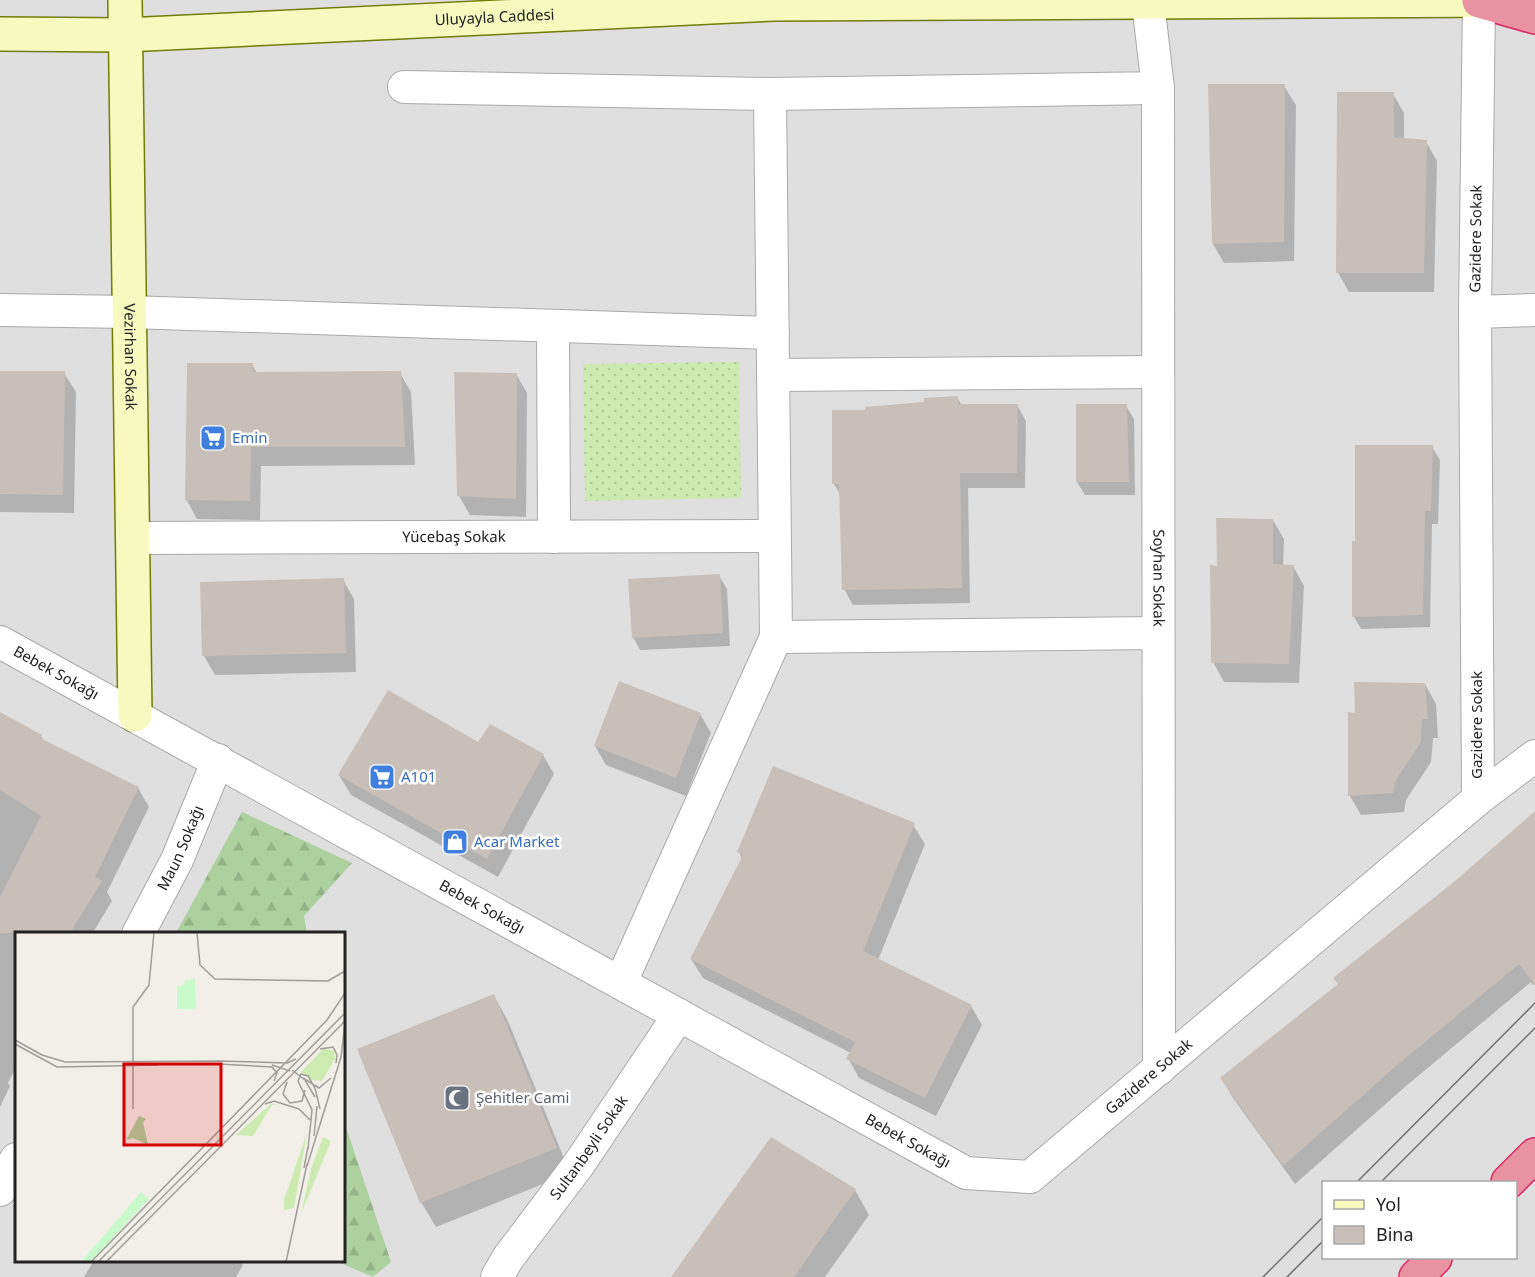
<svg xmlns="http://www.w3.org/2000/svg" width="1535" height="1277" font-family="'Noto Sans',sans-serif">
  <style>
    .residential { fill: #e0dfdf; fill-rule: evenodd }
    .grass { fill: url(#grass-dots) }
    .forest { fill: url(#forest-firs) }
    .shadow { fill: #0003 }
    .building { fill: #c7bfb8 }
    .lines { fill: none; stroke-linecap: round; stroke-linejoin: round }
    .street-casing { stroke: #a9a9a9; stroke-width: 34 }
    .secondary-casing { stroke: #707d05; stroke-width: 36 }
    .highway-casing { stroke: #dc2a67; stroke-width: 36 }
    .street { stroke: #fff; stroke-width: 32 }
    .secondary { stroke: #f7fabf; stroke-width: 33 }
    .highway { stroke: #e892a2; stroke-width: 33 }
    .tram { stroke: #707070; stroke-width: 1.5 }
    .labels { text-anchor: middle; stroke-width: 5; stroke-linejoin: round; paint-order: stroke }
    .street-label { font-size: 15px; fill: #222; stroke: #fff }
    .shop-label { font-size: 15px; fill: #366cbe; stroke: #fff; text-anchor: start }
    .worship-label { font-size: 15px; fill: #5b616d; stroke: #fff; text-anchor: start }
    .inset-road { fill: none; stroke: #9f9d99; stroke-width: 1.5 }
    .view { fill: #d40000; fill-opacity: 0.15; stroke: #d40000; stroke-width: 3 }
    .inset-edge { fill: none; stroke: #222; stroke-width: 3 }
  </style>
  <defs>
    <pattern id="grass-dots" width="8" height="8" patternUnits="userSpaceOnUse" patternTransform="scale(1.5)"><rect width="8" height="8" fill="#cdebb0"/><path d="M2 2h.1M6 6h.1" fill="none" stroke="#b0c997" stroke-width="1.8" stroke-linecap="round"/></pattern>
    <pattern id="forest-firs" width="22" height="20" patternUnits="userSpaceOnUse" patternTransform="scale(1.5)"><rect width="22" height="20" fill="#add19e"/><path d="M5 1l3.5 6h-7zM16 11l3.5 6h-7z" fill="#95b388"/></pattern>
  </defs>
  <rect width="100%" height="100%" fill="#f2efe9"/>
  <path class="residential" d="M0 0H1535V1277H0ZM16 934H344V1260H16ZM1324 1182H1516V1258H1324Z"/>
  <path class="grass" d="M739 362 741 498 585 501 583 364Z"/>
  <g class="forest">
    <path d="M242 812 352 863 304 916 307 933H176Z"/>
    <path d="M344 1121 391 1262 373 1277 336 1261 344 1260Z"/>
  </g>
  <g class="shadow">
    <path d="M1284 86 1296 105 1294 261 1224 263 1213 244Z"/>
    <path d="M1393 94 1404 113V140L1426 142 1437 161 1434 292H1349L1338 273Z"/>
    <path d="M252 365 257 373H400L411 392 415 465 261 466 260 520 197 519 186 499Z"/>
    <path d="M0 372 64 373 76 392 74 513 0 512Z"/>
    <path d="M516 374 527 393 526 517 470 515 459 496Z"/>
    <path d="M957 397 962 406 1017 405 1026 421 1025 488H968L970 603 853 605 844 589 841 496 834 484 866 412Z"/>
    <path d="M1126 406 1134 419 1135 495H1085L1077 482Z"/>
    <path d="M1432 447 1440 460 1438 524H1432L1430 627 1361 629 1354 617 1357 542Z"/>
    <path d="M1273 520 1284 539 1283 566H1293L1304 586 1299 683 1224 682 1213 662 1219 567Z"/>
    <path d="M719 576 727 589 730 646 640 650 633 637Z"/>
    <path d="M343 580 354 599 356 672 215 675 204 656Z"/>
    <path d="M1425 684 1436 704 1438 738H1433L1431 762 1406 800 1404 812 1361 815 1350 796 1357 715Z"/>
    <path d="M0 714 41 736 44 742 138 788 149 807 107 892 112 901 92 934H16V1067L8 1083 10 1086 0 1107Z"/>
    <path d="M700 714 711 733 686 796 606 765 595 746Z"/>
    <path d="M543 755 554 774 498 877 351 795 339 775Z"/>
    <path d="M1535 813V984L1533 985 1531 982 1406 1086 1295 1184 1233 1098 1222 1079 1339 985Z"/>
    <path d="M913 825 925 844 878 960 971 1006 982 1025 936 1116 859 1078 848 1058 851 1053 703 978 691 959 742 859 739 852Z"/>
    <path d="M494 996 508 1021 570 1173 436 1227 421 1202Z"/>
    <path d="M855 1190 869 1215 825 1277H679Z"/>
    <path d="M94 1260H240L243 1265 236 1277H84Z"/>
  </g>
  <g class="building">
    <path d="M1208 84H1285L1284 242 1212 244Z"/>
    <path d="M1337 92H1394V137L1427 140 1424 273H1336Z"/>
    <path d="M187 363H253V372L401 371 405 447H251L250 501 185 500Z"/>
    <path d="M0 371H65L63 495 0 494Z"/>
    <path d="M454 372 517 373 516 499 457 496Z"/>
    <path d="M958 396V404H1018L1017 473H960L962 588 842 590 839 484H832V410H865V407L924 402V398Z"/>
    <path d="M1076 404H1127L1129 482H1076Z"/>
    <path d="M1355 445H1433L1431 511H1425L1423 615 1352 617V541H1355Z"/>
    <path d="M1216 518 1273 519V564L1294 565 1289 664 1211 663 1210 565 1217 566Z"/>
    <path d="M720 574 723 633 632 638 628 579Z"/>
    <path d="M344 578 346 653 202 656 200 582Z"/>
    <path d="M619 681 701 713 676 778 594 746Z"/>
    <path d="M1354 682 1425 683 1428 719H1422L1421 742 1396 780 1393 793 1348 796V712L1355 713Z"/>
    <path d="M388 690 478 742 490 724 544 754 487 859 338 775Z"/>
    <path d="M0 712 42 735 40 738 139 787 95 877 102 881 70 933H0V897L41 816 0 790Z"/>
    <path d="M773 766 915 823 863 951 972 1005 925 1098 846 1059 855 1042 690 959 743 855 737 852Z"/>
    <path d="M1535 811V985L1519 964 1395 1067 1283 1166 1220 1078 1338 984 1333 978 1455 881Z"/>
    <path d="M494 994 557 1148 420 1203 357 1049Z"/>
    <path d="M771 1137 856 1189 794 1277H671Z"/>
  </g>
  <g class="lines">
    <g class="street-casing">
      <g id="street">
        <path d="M404 87 770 94 1158 88 1148 3"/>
        <path id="s1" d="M1158 88 1159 1069"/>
        <path d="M0 310 129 312 773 333"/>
        <path d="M1475 312 1535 310"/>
        <path d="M553 326 554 537"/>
        <path d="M773 375 1158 372"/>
        <path id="s2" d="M133 538 774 536"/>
        <path d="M776 637 1158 633"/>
        <path id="s3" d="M0 642 966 1173 1030 1177 1478 799 1475 312 1479 1"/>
        <path d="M1478 799 1535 756"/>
        <path id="s4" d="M138 934 177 860 218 760"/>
        <path d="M621 982 776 637 770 94"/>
        <path d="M0 1190 16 1159"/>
        <path id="s5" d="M497 1277 508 1258 579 1164 679 1015"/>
      </g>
    </g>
    <g class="secondary-casing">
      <g id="secondary">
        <path id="s6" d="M125 0 135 715"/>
        <path id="s7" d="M0 34 125 35 774 4 1506 0"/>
      </g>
    </g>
    <g class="highway-casing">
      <g id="highway">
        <path d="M1479 1 1535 17"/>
        <path d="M1508 1182 1535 1155"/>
        <path d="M1416 1277 1435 1258"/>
      </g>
    </g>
    <use href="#street" class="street"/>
    <use href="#secondary" class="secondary"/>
    <use href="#highway" class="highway"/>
    <g class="tram">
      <path d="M1357 1182 1535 1003"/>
      <path d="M1381 1182 1535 1028"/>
      <path d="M1263 1277 1324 1216"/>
      <path d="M1287 1277 1324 1240"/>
    </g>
  </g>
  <defs>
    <g id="supermarket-square" transform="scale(1.35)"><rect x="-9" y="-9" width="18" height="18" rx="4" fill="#3f7fe0" stroke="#fff"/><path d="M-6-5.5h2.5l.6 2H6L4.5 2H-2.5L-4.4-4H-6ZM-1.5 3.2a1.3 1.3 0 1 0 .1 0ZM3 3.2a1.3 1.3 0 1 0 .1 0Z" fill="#fff"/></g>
    <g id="shop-square" transform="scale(1.35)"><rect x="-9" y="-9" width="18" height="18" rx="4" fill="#3f7fe0" stroke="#fff"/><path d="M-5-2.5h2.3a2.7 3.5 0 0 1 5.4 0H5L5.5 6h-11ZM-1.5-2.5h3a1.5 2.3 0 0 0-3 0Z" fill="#fff"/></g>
    <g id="mosque-square" transform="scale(1.35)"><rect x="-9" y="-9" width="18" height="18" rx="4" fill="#6b7280" stroke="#fff"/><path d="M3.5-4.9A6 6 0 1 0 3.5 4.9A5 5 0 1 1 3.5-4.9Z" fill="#fff"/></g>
  </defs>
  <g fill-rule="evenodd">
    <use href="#supermarket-square" x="213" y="438"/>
    <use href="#supermarket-square" x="382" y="777"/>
    <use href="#shop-square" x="455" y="842"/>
    <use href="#mosque-square" x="457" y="1098"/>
  </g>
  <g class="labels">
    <g class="street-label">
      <text dy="5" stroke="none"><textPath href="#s7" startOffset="495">Uluyayla Caddesi</textPath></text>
      <text dy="5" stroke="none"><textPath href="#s3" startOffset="2313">Gazidere Sokak</textPath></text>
      <text dy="5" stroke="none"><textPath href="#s6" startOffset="357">Vezirhan Sokak</textPath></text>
      <text dy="5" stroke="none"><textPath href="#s2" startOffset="321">Yücebaş Sokak</textPath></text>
      <text dy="5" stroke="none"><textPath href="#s1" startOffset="490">Soyhan Sokak</textPath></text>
      <text dy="5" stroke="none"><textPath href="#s3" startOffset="64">Bebek Sokağı</textPath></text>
      <text transform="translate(1477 725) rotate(-90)" y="5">Gazidere Sokak</text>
      <text dy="5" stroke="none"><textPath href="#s4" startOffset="96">Maun Sokağı</textPath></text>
      <text dy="5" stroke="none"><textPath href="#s3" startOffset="550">Bebek Sokağı</textPath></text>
      <text dy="5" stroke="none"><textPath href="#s3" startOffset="1322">Gazidere Sokak</textPath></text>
      <text dy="5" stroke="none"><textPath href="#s3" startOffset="1036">Bebek Sokağı</textPath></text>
      <text dy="5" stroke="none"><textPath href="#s5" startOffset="159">Sultanbeyli Sokak</textPath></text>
    </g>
    <g class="shop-label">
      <text x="232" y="443">Emin</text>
      <text x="401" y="782">A101</text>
      <text x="474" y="847">Acar Market</text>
    </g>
    <g class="worship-label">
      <text x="476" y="1103">Şehitler Cami</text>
    </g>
  </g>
  <g transform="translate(15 932)">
    <rect width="330" height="330" fill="#f2efe9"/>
    <path d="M309 116 319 119 320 127 307 149 297 148 286 140ZM256 172 263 173H257L238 204 221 203ZM292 201 279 276 269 278V268ZM308 205 316 209 286 282 296 237Z" fill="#cdebb0"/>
    <path d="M124 184 131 187 128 190 133 213 118 206 111 208Z" fill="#add19e"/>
    <path d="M180 47 181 77H162V54L169 53 170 48ZM126 260 134 267 75 330H66Z" fill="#c8facc"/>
    <path class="inset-road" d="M182 0 185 33 200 47 313 49 330 39M0 108 27 123 50 130 205 129M0 112 42 135 144 133M305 117 318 115 322 123 321 131M203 129 272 131 281 127M203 132 257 135 262 141 259 149M257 133 275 139M277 138 290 148 300 165M288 146 304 156 316 146M272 150 268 162 275 171 287 169 290 158M250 172 259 169 284 177 295 188M118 177V75L134 53 139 0M299 204 302 174M293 217 297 178 283 149 286 142 293 144 300 156 305 177M292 234 326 125 330 92M289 236 293 215M76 330 312 88 330 61M83 330 330 81M91 330 330 89M271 330 292 232"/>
    <path class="view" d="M109 132H206V213H109Z"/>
    <rect width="330" height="330" class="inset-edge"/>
  </g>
  <rect x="1322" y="1181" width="195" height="78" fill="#ffffff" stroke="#a7a7a7" stroke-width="1.5"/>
  <rect x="1334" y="1200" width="30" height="9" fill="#f7fabf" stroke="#a7a7a7" stroke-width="1.5"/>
  <text x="1376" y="1211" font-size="18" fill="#222222">Yol</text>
  <rect x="1334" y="1226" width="30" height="18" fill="#c7bfb8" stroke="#a7a7a7" stroke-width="1.5"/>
  <text x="1376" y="1241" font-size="18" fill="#222222">Bina</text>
</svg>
